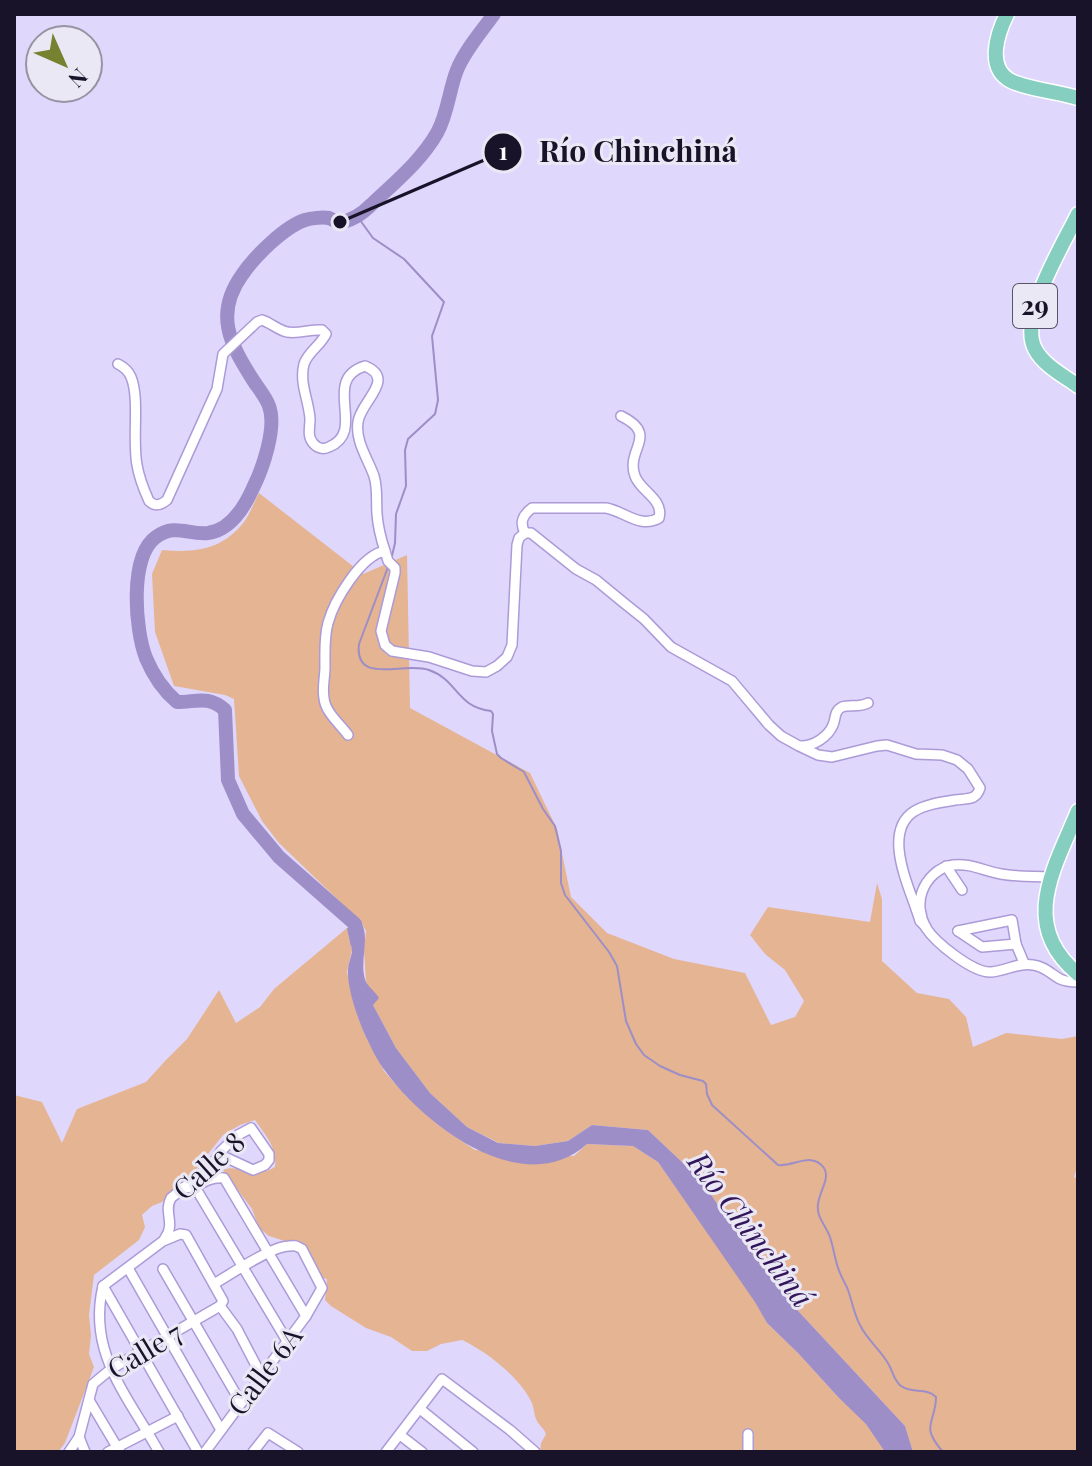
<svg xmlns="http://www.w3.org/2000/svg" width="1092" height="1466" font-family="'Playfair Display',serif">
  <style>
    .green { fill: #e5b493 }
    .water { fill: #9d8ec7 }
    .lines { fill: none; stroke-linecap: round; stroke-linejoin: round }
    .stream { stroke: #9d8ec7; stroke-width: 2 }
    .river { stroke: #9d8ec7; stroke-width: 14 }
    .minor-casing { stroke: #ac9bd7; stroke-width: 12 }
    .primary-casing { stroke: #fff; stroke-width: 17 }
    .minor { stroke: #fff; stroke-width: 9 }
    .primary { stroke: #86cec0; stroke-width: 14 }
    .labels { text-anchor: middle; stroke-width: 6; stroke-linejoin: round; paint-order: stroke }
    .shield { fill: #ebe8f5; stroke: #585366; stroke-width: 2 }
    .shield-label { font-size: 26px; font-weight: bold; fill: #191329 }
    .street-label { font-size: 28px; fill: #191329; stroke: #ebe8f5 }
    .water-label { font-size: 30px; font-style: italic; fill: #31165a; stroke: #ebe8f5 }
    .leader { fill: none; stroke: #191329; stroke-width: 3 }
    .callout-dot { fill: #191329; stroke: #ebe8f5; stroke-width: 3 }
    .mark-label { font-size: 24px; text-anchor: middle; font-weight: bold; fill: #fff }
    .callout-label { font-size: 30px; text-anchor: middle; font-weight: bold; fill: #191329; stroke: #ebe8f5; stroke-width: 6; stroke-linejoin: round; paint-order: stroke }
  </style>
  <rect width="100%" height="100%" fill="#e0d7fd"/>
  <g class="green">
    <path d="M259 493 363 574 407 555 410 708 530 773 557 829 571 897 607 933 674 959 745 973 771 1025 795 1017 804 1001 785 970 765 954 750 935 768 907 870 922 877 883 882 899V961L917 993 949 999 966 1017 973 1047 1006 1033 1062 1039 1078 1036V1164L1074 1177 1078 1179V1452H913L905 1426 787 1299 733 1228 702 1181 648 1130 592 1125 568 1141 535 1146 499 1143 467 1127 430 1093 396 1048 373 1005 366 981 364 950 366 931 361 922 279 843 262 821 239 776 234 699 225 695 174 686 155 632 152 574 162 550C195 553 222 550 244 522 250 514 254 502 259 493Z"/>
    <path d="M347 928 352 950 347 972 354 1002 364 1033 384 1071 406 1096 438 1125 475 1150 574 1156 587 1144 633 1146 658 1162 756 1302 767 1323 798 1353 839 1398 867 1424 885 1452H540L541 1443 546 1434C544 1428 539 1426 536 1419 534 1414 534 1407 531 1401 519 1377 486 1351 462 1340L441 1344 427 1351H412L391 1337 366 1328 331 1306 325 1300 327 1279 323 1278 311 1257 300 1242 291 1243 269 1236 259 1228 252 1209 223 1170C239 1163 254 1180 275 1167 277 1147 266 1136 255 1120L240 1125 223 1135 194 1172 162 1202 152 1206 142 1215 145 1227 139 1240 94 1275 89 1315 91 1335 89 1354 94 1367 65 1443 58 1452H14V1095L42 1102 62 1143 77 1109 146 1082 165 1061 187 1039 219 990 236 1023 260 1007 274 989Z"/>
  </g>
  <path class="water" d="M361 922C371 939 358 963 366 982 369 987 376 993 379 998L373 1005 396 1048 430 1093 467 1127 498 1143 535 1146 568 1141 592 1125 648 1130 702 1181 733 1228 787 1299 905 1426 913 1452H885L866 1424 839 1398 798 1353 767 1323 755 1302 658 1162 633 1146 587 1144C524 1201 425 1126 386 1072 377 1061 371 1047 365 1035 358 1019 347 988 348 970 348 964 351 958 352 952 352 945 348 936 347 928Z"/>
  <g class="lines">
    <g class="stream">
      <path d="M357 216 373 238 404 259 444 302 432 336 438 400 435 414 408 439 405 450 406 486 396 514 395 543 392 556"/>
      <path d="M388 567 359 644C354 686 404 661 429 670 458 680 456 707 491 711L493 714 492 731 497 754 501 758 524 772 543 809 555 826 561 851V883L565 895 609 952 617 966 626 1021 636 1044 644 1055 660 1066 680 1075 703 1081 706 1084 707 1094 712 1105 778 1165C794 1167 812 1151 824 1168 832 1181 813 1197 819 1215 822 1223 827 1229 830 1237 834 1249 835 1262 840 1273 842 1279 846 1284 848 1290 852 1301 854 1314 860 1325 867 1340 881 1350 889 1365 893 1372 894 1381 901 1386 912 1394 926 1387 936 1397 936 1423 919 1425 943 1452"/>
    </g>
    <path class="river" d="M357 942 355 924 279 857 243 814 228 780 225 710C208 695 197 702 177 702 163 690 153 675 146 658 135 630 129 556 156 537 175 523 188 535 208 533 231 530 245 506 253 488 263 468 277 427 269 406 266 397 258 388 253 380 230 344 214 314 242 275 254 257 284 227 305 220 311 218 323 217 329 218 331 219 338 222 340 222 352 221 364 212 372 204 395 182 421 161 437 133 448 113 449 90 457 70 465 50 482 31 494 14"/>
    <g class="minor-casing">
      <g id="minor">
        <path d="M118 364C124 367 128 370 131 377 140 399 132 439 137 465 139 477 144 490 149 501 155 507 161 505 167 500L217 389 223 354 257 322 262 320C271 323 278 330 287 332 300 334 310 329 322 330L326 334C320 346 308 352 304 364 299 383 309 401 310 419 310 428 307 436 313 443 317 448 323 450 329 447 368 431 320 380 365 366 397 379 360 402 358 422 355 441 368 459 374 476 378 489 376 501 377 514 378 527 381 539 385 551"/>
        <path d="M525 533C519 522 523 515 532 508H606C624 511 640 529 659 518 664 499 640 491 635 476 625 449 660 435 621 416"/>
        <path d="M348 735C340 724 325 712 324 698 322 688 325 677 325 667 325 652 324 637 328 623 334 601 361 555 385 551L388 561 395 568V573L381 631 385 645 392 651 429 657 472 671 486 672 497 666 507 657 512 645 517 545 519 538 525 533H531L576 569 596 580 624 603 644 619 671 647 732 681 769 725 781 736 799 746 818 755 832 757 877 746 887 745 916 754 942 755 957 760 968 769 980 788C976 801 967 798 955 800 922 805 896 810 899 849 901 873 913 898 920 921L926 927"/>
        <path d="M801 746C814 746 828 737 833 725 836 718 834 711 842 707 850 704 858 708 868 703"/>
        <path d="M946 866 962 890"/>
        <path d="M1050 877C1034 876 1017 877 1001 874 984 871 971 863 953 865 939 867 927 878 922 892 918 903 920 917 926 928 936 943 973 973 991 972 1006 971 1018 962 1033 965 1044 966 1051 974 1060 979 1066 982 1072 982 1078 982"/>
        <path d="M958 931 1012 920 1016 944 1024 963"/>
        <path d="M958 931 982 947 1016 944"/>
        <path d="M195 1187C205 1181 212 1177 224 1178L306 1316"/>
        <path d="M181 1188 195 1187 287 1341"/>
        <path d="M165 1238C176 1223 163 1212 171 1198L212 1165 221 1151 238 1135 251 1128 269 1154V1160L265 1165 253 1170 227 1158 215 1161"/>
        <path d="M128 1268 221 1430"/>
        <path d="M163 1269 241 1403"/>
        <path d="M103 1286 163 1241 180 1234 186 1235 223 1301 220 1306 237 1329 261 1375"/>
        <path d="M103 1286 198 1452"/>
        <path d="M103 1286C87 1353 128 1396 159 1452"/>
        <path d="M89 1400 120 1452"/>
        <path d="M420 1409 473 1452"/>
        <path d="M400 1435 422 1452"/>
        <path d="M79 1437 85 1452"/>
        <path d="M69 1452 79 1437 93 1384 111 1369 220 1306"/>
        <path d="M108 1452 178 1416"/>
        <path d="M205 1452 306 1316 322 1288 302 1249C296 1246 296 1245 289 1246 272 1246 231 1274 214 1284"/>
        <path d="M253 1452 268 1433 298 1452"/>
        <path d="M386 1452 442 1379 510 1430 535 1452"/>
        <path d="M748 1452V1434"/>
      </g>
    </g>
    <g class="primary-casing">
      <g id="primary">
        <path d="M1007 14C997 34 986 68 1011 81 1027 89 1059 92 1078 98"/>
        <path d="M1078 214C1063 245 1018 317 1035 349 1043 365 1064 376 1078 386"/>
        <path d="M1078 811C1055 867 1018 925 1078 974"/>
      </g>
    </g>
    <use href="#minor" class="minor"/>
    <use href="#primary" class="primary"/>
  </g>
  <g class="labels">
    <rect class="shield" x="1013" y="284" width="44" height="44" rx="6"/>
    <g class="shield-label">
      <text x="1035" y="315">29</text>
    </g>
    <g class="street-label">
      <text transform="translate(209 1166) rotate(-42)" y="10">Calle 8</text>
      <text transform="translate(145 1351) rotate(-31)" y="10">Calle 7</text>
      <text transform="translate(265 1371) rotate(-53)" y="10">Calle 6A</text>
    </g>
    <g class="water-label">
      <text transform="translate(750 1230) rotate(53)" y="10">Río Chinchiná</text>
    </g>
  </g>
  <path class="leader" d="M340 222L503 152"/>
  <g class="callout-dot">
    <circle cx="340" cy="222" r="8"/>
    <circle cx="503" cy="152" r="20"/>
  </g>
  <g class="mark-label">
    <text x="503" y="160">1</text>
  </g>
  <g class="callout-label">
    <text x="638" y="162">Río Chinchiná</text>
  </g>
  <rect width="1092" height="1466" fill="none" stroke="#191329" stroke-width="32"/>
  <g transform="translate(64 64) rotate(135)"><circle r="38" fill="#ebe8f5" stroke="#9793a3" stroke-width="2"/>
  <path d="M0-6L14 30L0 20L-14 30Z" fill="#76822f"/>
  <text y="-12" font-size="22" font-weight="bold" text-anchor="middle" fill="#191329">N</text>
  </g>
</svg>
